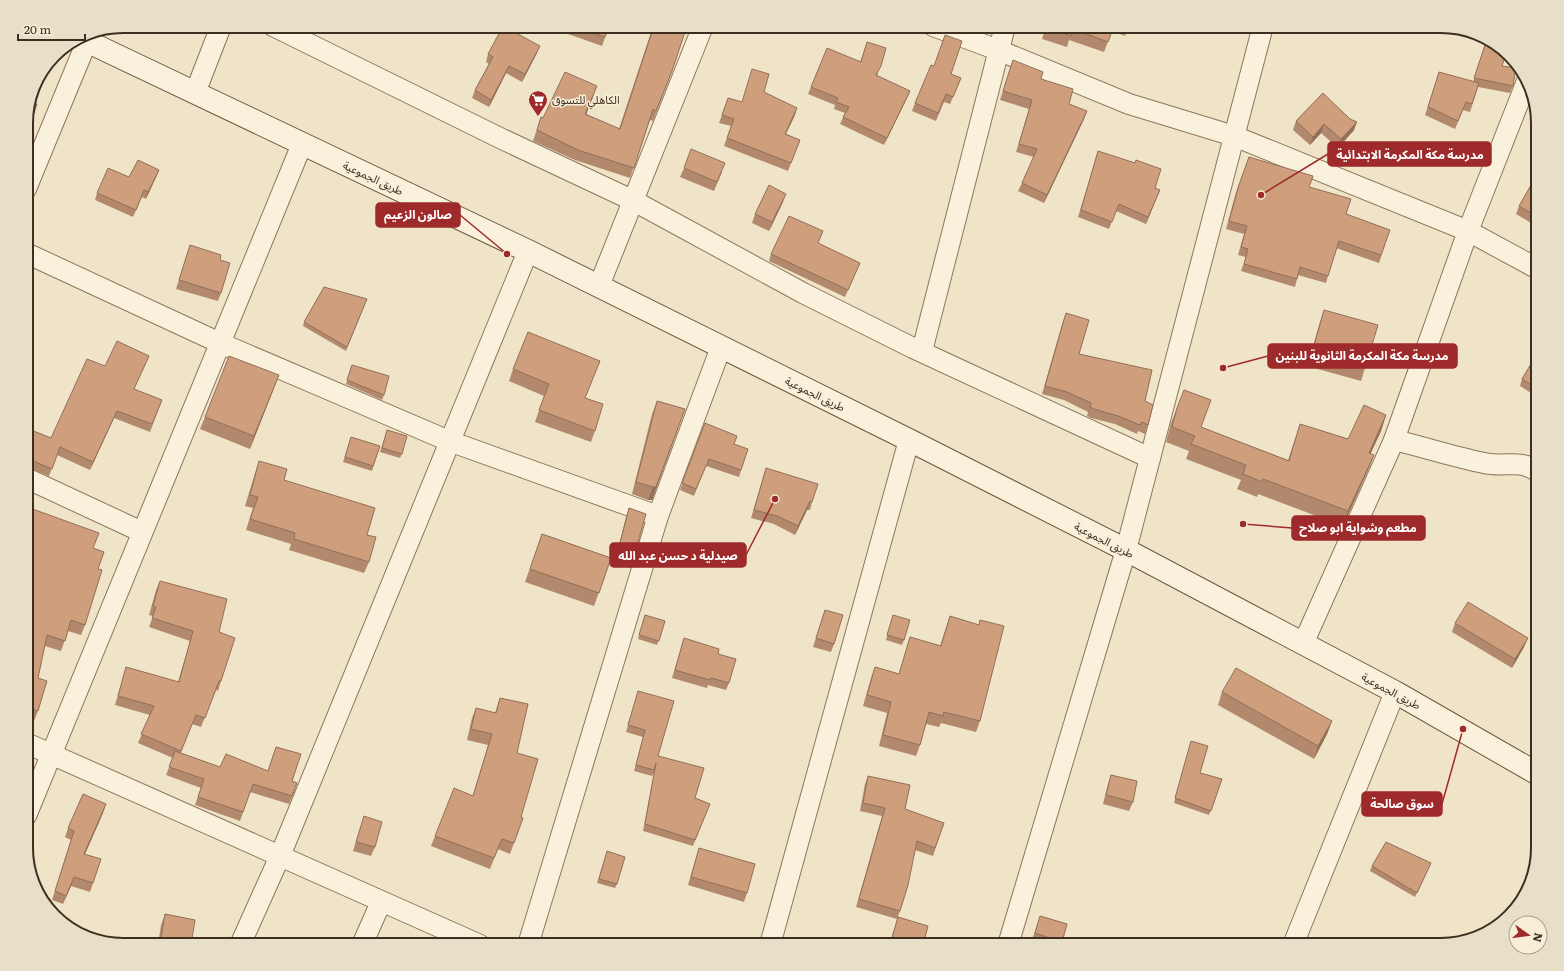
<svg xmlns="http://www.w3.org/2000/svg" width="1564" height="971" font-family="Literata,'Noto Sans Arabic',serif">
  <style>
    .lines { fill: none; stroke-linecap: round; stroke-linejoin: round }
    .street-casing { stroke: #8d765c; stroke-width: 22 }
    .secondary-casing { stroke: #6f573f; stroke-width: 24 }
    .street { stroke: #faf1dc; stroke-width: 20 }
    .secondary { stroke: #faf1dc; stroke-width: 22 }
    .wall { fill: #b2896c }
    .shaded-wall { fill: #916f58 }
    .building { fill: #cf9f7d; stroke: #916f58 }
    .labels { text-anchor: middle; stroke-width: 3; stroke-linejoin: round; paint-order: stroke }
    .poi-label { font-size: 11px; fill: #3d2e20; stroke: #f7eed8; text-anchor: start }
    .street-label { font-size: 11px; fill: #3d2e20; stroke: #f7eed8 }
    .rim { fill: none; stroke: #3d2e20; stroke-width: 2 }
    .leader { fill: none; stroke: #9e2a2b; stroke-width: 1.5 }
    .callout-dot { fill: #9e2a2b; stroke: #f7eed8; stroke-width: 1.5 }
    .callout { fill: #9e2a2b; stroke: #9e2a2b; stroke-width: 1.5 }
    .callout-label { font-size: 12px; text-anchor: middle; font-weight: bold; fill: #fff }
  </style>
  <rect width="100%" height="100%" fill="#f0e4c8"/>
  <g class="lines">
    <g class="street-casing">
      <g id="street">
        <path d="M273 26 500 138 634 201 803 293 913 348 1150 458"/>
        <path d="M933 26 998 50 1129 104 1234 136 1468 231 1538 269"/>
        <path d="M195 93 221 26"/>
        <path d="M26 189 87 41"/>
        <path d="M26 253 220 343 449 441 658 516"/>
        <path d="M599 286 703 26"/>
        <path d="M922 351 1005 26"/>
        <path d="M1394 440C1424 447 1454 457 1484 463 1506 468 1518 458 1538 472"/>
        <path d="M26 478 142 532"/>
        <path d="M1303 644 1394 440 1468 231 1527 81"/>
        <path d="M26 743 480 945"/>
        <path d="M26 816 302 144"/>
        <path d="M240 945 280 856 528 251"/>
        <path d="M362 945 381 902"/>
        <path d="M528 945 658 516 721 347"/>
        <path d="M770 945 909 440"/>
        <path d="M1008 945 1126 550 1263 26"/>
        <path d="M1293 945 1395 692"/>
      </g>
    </g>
    <g class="secondary-casing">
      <path id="secondary" d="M80 38 528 251 909 440 1126 550 1395 692 1538 774"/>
    </g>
    <use href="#street" class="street"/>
    <use href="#secondary" class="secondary"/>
  </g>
  <g class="wall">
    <path d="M571 26H609L602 46 568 34Z"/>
    <path d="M653 26H687L668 82 653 121 650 120 630 178 575 160 533 141 541 117 543 118 593 97 586 114 619 129Z"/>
    <path d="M779 26H792L791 30Z"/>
    <path d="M1046 26H1129L1125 36 1112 31 1104 52 1069 40 1067 47 1042 39Z"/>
    <path d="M867 42 878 73 877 76 910 91 907 98 884 145 840 124 845 113 834 109 835 105 808 94 811 87 860 62Z"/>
    <path d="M1485 45 1502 66 1513 86 1510 93 1478 87 1470 112 1463 110 1455 129 1425 115 1439 72 1473 82Z"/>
    <path d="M537 53 522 82 506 73 489 107 472 98 475 90 489 64 486 62 488 54Z"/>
    <path d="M1013 60 1041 79 1069 104 1087 111 1084 119 1044 203 1018 191 1022 183 1034 157 1016 152 1029 109 1000 100Z"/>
    <path d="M951 74 961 78 950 104 944 102 936 121 912 111 915 103Z"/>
    <path d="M764 92 795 115 786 134 800 140 788 171 724 146 731 126 719 123 728 98 741 102Z"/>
    <path d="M1323 93 1354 130 1338 148 1321 133 1310 145 1293 130 1296 121Z"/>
    <path d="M1098 151 1155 188 1157 197 1146 224 1116 211 1109 229 1078 217Z"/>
    <path d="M1249 157 1309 187 1346 214 1390 230 1379 263 1336 248 1326 283 1298 275 1295 287 1241 271 1246 257 1238 255 1244 234 1226 229 1236 192Z"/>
    <path d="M684 168 722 172 714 191 680 177Z"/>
    <path d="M159 170 156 177 146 199 142 197 133 217 95 200 97 193 129 177Z"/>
    <path d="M1538 173V227L1516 214 1519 206Z"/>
    <path d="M783 202 769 231 752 223 755 214Z"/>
    <path d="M818 243 860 263 857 270 845 297 769 261 771 254Z"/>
    <path d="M190 245 220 260 221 293 218 301 176 289Z"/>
    <path d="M367 299 346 351 303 326 304 322Z"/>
    <path d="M1324 310 1365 368 1361 381 1307 366 1320 322Z"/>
    <path d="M1066 313 1079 354 1145 401 1148 425 1145 434 1138 431 1137 434 1115 424 1091 418 1087 416 1088 412 1064 400 1042 394 1063 321Z"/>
    <path d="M1538 352V388L1534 395 1520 386 1522 379Z"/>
    <path d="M146 363 134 389 162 400 150 432 114 418 90 470 57 455 49 476 26 467V428L51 438 105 366Z"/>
    <path d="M352 365 384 395 382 400 346 384Z"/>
    <path d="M513 369 595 372 585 398 595 431 591 442 535 422 544 396 509 381Z"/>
    <path d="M274 388 250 449 200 429 205 417Z"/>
    <path d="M657 401 685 409 652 500H648L632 494 652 414Z"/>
    <path d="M1177 408 1201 427 1288 460 1300 424 1348 439 1386 415 1381 431 1370 454 1374 455 1368 470 1343 526 1258 494 1257 497 1237 489 1241 480 1186 459 1189 451 1166 442 1171 423Z"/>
    <path d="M705 423 734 444 748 449 739 477 706 466 694 496 680 490Z"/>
    <path d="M387 430 402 454 400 458 380 452Z"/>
    <path d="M351 437 380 446 372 471 343 462Z"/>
    <path d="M259 461 284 480 367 535 369 562 364 573 289 550 291 544 246 530 253 508 245 506 255 473Z"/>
    <path d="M766 468 812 502 810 510H807L795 535 774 524 751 518Z"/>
    <path d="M629 508 633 559 630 568 614 564 626 517Z"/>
    <path d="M26 510 94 548 98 569 85 625 81 635 68 631 61 651 45 646 38 678V711L34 721 29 720 26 727Z"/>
    <path d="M542 534 611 558 594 606 525 582Z"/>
    <path d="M160 581 219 632 221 681 218 691 216 690 201 727 192 724 181 753 220 767 268 771 276 747 292 781 294 792 289 804 250 792 240 821 195 805 201 788 166 775 173 758 138 743 150 715 115 705 123 677 126 667 178 682 190 641 149 627 153 616 149 615 156 590Z"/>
    <path d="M825 610 834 644 831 652 813 647Z"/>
    <path d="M645 615 665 621 657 645 638 639Z"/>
    <path d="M893 615 904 640 902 645 886 640Z"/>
    <path d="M950 616 979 625 980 620V721L976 732 941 723 939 727 926 724 920 745 916 756 879 746 887 713 863 706 871 678 875 667 899 674 910 637 940 646Z"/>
    <path d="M1455 623 1524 647 1512 668 1452 632Z"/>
    <path d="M684 638 718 654 729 683 726 690 708 685 707 688 672 678Z"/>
    <path d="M638 691 658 756 695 798 710 804 693 846 643 831 654 772 652 776 634 771 643 737 626 732Z"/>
    <path d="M1222 692 1332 721 1327 734 1314 759 1218 705Z"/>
    <path d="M500 698 517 753 521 817 523 818 510 854 498 849 490 869 431 846 435 836 473 795 488 745 467 740 472 718 476 708 495 713Z"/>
    <path d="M1191 741 1200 773 1222 779 1209 815 1174 803Z"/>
    <path d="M1111 775 1133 802 1129 811 1103 804 1108 784Z"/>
    <path d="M868 776 905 809 944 823 933 856 915 850 900 911 897 919 856 907 882 816 860 811 865 784Z"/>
    <path d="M103 813 85 854 93 883 90 892 71 886 63 904 52 900 71 840 65 837 68 828Z"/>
    <path d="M364 816 375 847 371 856 353 851Z"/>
    <path d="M699 848 747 893 744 902 688 885Z"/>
    <path d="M607 851 617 884 615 888 597 883Z"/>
    <path d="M1431 863 1415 897 1370 871 1372 866Z"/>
    <path d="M165 914 191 945H158L161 925Z"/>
    <path d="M1040 916 1067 924 1061 945H1057L1033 937Z"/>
    <path d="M898 917 923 945H889Z"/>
  </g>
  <g class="shaded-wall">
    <path d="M540 46 537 53 522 82 525 74Z"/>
    <path d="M509 66 506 73 489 107 491 100Z"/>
    <path d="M597 86 593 97 582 125 585 114Z"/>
    <path d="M910 91 907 98 884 145 887 138Z"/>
    <path d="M797 108 795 115 782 141 785 134Z"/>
    <path d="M1087 111 1084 119 1044 203 1047 195Z"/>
    <path d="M1357 122 1354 130 1338 148 1341 139Z"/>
    <path d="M1324 124 1321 133 1310 145 1313 137Z"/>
    <path d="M159 170 156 177 146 199 148 192Z"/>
    <path d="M1160 190 1157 197 1146 224 1148 217Z"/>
    <path d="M786 194 783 202 769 231 772 222Z"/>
    <path d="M279 375 274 388 250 449 254 436Z"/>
    <path d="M1538 386V388L1534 395 1537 388Z"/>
    <path d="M685 409 652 500H648L653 487Z"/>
    <path d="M117 411 114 418 90 470 93 462Z"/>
    <path d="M1386 415 1381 431 1364 468 1369 453Z"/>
    <path d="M1374 455 1368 470 1343 526 1348 511Z"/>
    <path d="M810 501 807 510 795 535 798 526Z"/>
    <path d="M1528 638 1524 647 1512 668 1515 659Z"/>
    <path d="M1332 721 1327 734 1314 759 1318 746Z"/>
    <path d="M106 804 103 813 81 863 84 854Z"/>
    <path d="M74 877 71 886 63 904 66 896Z"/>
  </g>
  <g class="building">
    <path d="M503 26 540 46 525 74 509 66 491 100 475 90 493 57 488 54Z"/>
    <path d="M572 26H609L605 37Z"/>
    <path d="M654 26H687L672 71 656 111 653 109 634 168 578 150 537 130 541 117 543 118 565 72 597 86 585 114 620 129Z"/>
    <path d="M1047 26H1114L1108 42 1073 29 1071 36 1046 28Z"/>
    <path d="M945 35 962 41 951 74 961 78 953 97 946 94 938 113 915 103 931 65 934 66Z"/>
    <path d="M867 42 886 48 881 66 876 75 910 91 887 138 843 117 849 107 836 102 838 98 811 87 827 48 861 62Z"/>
    <path d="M1485 45 1503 51 1506 54 1502 66 1516 68 1513 86 1474 78Z"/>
    <path d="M1013 60 1043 72 1041 79 1073 89 1069 104 1087 111 1047 195 1022 183 1037 149 1019 144 1032 100 1003 91Z"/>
    <path d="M752 69 769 74 764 92 797 108 785 134 800 140 791 163 727 138 734 119 722 115 728 98 742 102Z"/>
    <path d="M1439 72 1479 83 1472 104 1466 102 1458 121 1428 107Z"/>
    <path d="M1323 93 1350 119 1357 122 1341 139 1324 124 1313 137 1296 121Z"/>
    <path d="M30 102 37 104 26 137V117Z"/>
    <path d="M691 149 725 163 717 182 684 168Z"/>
    <path d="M1098 151 1135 163 1136 160 1161 169 1155 188 1160 190 1148 217 1119 204 1112 222 1081 210Z"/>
    <path d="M1249 157 1313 176 1309 187 1351 199 1346 214 1390 230 1381 255 1339 241 1328 276 1300 267 1297 279 1244 264 1248 249 1241 247 1247 226 1229 221 1239 185Z"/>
    <path d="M138 160 159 170 148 192 144 190 136 210 97 193 108 168 129 177Z"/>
    <path d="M1538 173V217L1519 206Z"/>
    <path d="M769 185 786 194 772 222 755 214Z"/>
    <path d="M789 216 823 231 818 243 860 263 848 290 771 254Z"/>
    <path d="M190 245 221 255 220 260 230 263 221 293 179 280Z"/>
    <path d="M324 287 367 299 347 347 304 322Z"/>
    <path d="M1324 310 1378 325 1365 368 1312 353Z"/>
    <path d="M1066 313 1089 320 1079 354 1152 370 1145 401 1153 405 1148 425 1142 422 1140 425 1118 416 1094 409 1090 407 1091 403 1067 392 1045 386Z"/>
    <path d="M528 332 600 361 585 398 603 404 595 431 539 410 549 384 513 369Z"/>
    <path d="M117 341 149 356 134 389 162 400 152 424 117 411 93 462 60 447 52 469 26 458V428L51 438 87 359 105 366Z"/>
    <path d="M1538 352V386L1537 388 1522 379Z"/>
    <path d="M229 356 279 375 254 436 205 417Z"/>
    <path d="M352 365 389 376 384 395 347 380Z"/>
    <path d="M1184 390 1211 400 1201 427 1289 461 1300 424 1348 439 1364 405 1386 415 1369 453 1374 455 1348 511 1263 479 1262 482 1243 474 1246 465 1191 444 1195 436 1172 427 1177 408Z"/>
    <path d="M657 401 685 409 656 487H653L636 482Z"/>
    <path d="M705 423 737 436 734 444 748 449 741 470 709 459 696 489 682 483Z"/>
    <path d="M387 430 407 436 402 454 382 448Z"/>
    <path d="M351 437 380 446 373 466 345 457Z"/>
    <path d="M259 461 287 469 284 480 375 508 367 535 376 537 369 562 294 539 295 533 250 519 258 497 250 495Z"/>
    <path d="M766 468 818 484 812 502 810 501 798 526 777 516 754 510Z"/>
    <path d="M27 507 99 533 93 548 104 552 98 569 102 570 85 625 71 620 65 641 47 635 38 678 47 681 38 711 32 709 28 721 26 720V510Z"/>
    <path d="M629 508 646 514 633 559 617 555Z"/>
    <path d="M542 534 611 558 599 593 530 569Z"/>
    <path d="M160 581 227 599 219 632 235 638 221 681H219L205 718 196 715 181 751 141 734 154 706 118 696 126 667 179 682 193 631 152 618 156 607 153 606Z"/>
    <path d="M1468 602 1528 638 1515 659 1455 623Z"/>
    <path d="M825 610 843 615 834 644 816 638Z"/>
    <path d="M645 615 665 621 659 641 639 635Z"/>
    <path d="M893 615 910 620 904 640 887 635Z"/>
    <path d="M950 616 979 625 980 620 1004 626 980 721 944 712 943 716 929 712 920 745 883 735 891 702 867 695 875 667 899 674 910 637 941 646Z"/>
    <path d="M684 638 719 649 718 654 736 659 729 683 711 678 710 680 675 670Z"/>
    <path d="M1236 668 1332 721 1318 746 1222 692Z"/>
    <path d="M638 691 674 701 658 756 704 768 695 798 710 804 695 840 645 824 656 763 654 770 636 765 645 730 628 725Z"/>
    <path d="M500 698 528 704 517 753 538 759 521 817 523 818 514 843 502 839 494 858 435 836 454 788 473 796 492 734 471 729 476 708 496 713Z"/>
    <path d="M1191 741 1208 746 1200 773 1222 779 1211 811 1175 798Z"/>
    <path d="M276 747 301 754 292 781 297 783 292 796 253 784 243 812 198 797 204 779 169 767 175 751 220 767 226 754 268 771Z"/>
    <path d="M1111 775 1137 781 1133 802 1106 795Z"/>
    <path d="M868 776 910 785 905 809 944 823 935 848 917 841 908 885 900 911 859 899 885 808 863 803Z"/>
    <path d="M83 794 106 804 84 854 101 859 93 883 74 877 66 896 55 891 74 831 68 828Z"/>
    <path d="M364 816 382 822 375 847 356 842Z"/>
    <path d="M1386 842 1431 863 1417 893 1372 866Z"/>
    <path d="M699 848 755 864 747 893 691 877Z"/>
    <path d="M607 851 625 857 617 884 599 879Z"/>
    <path d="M165 914 195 920 191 945H160Z"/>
    <path d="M1040 916 1067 924 1062 942 1035 933Z"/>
    <path d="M898 917 928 926 923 945H890Z"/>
    <path d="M1234 942 1242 945H1232Z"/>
  </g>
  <defs>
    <g id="supermarket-pin" transform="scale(1)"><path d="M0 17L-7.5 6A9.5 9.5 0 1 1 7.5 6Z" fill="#9e2a2b" stroke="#f7eed8"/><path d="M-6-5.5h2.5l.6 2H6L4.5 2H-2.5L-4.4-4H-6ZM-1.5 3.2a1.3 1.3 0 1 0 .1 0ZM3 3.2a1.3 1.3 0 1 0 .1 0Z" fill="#fff"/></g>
  </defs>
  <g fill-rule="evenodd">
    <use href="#supermarket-pin" x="538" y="100"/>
  </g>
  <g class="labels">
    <g class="poi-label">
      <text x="552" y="104">الكاهلي للتسوق</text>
    </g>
    <g class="street-label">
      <text transform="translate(373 178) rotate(25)" y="4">طريق الجموعية</text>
      <text transform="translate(815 394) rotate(26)" y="4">طريق الجموعية</text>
      <text transform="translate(1104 540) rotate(27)" y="4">طريق الجموعية</text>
      <text transform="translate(1391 691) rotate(28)" y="4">طريق الجموعية</text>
    </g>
  </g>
  <path d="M0 0H1564V971H0ZM123 33H1441A90 90 0 0 1 1531 123V848A90 90 0 0 1 1441 938H123A90 90 0 0 1 33 848V123A90 90 0 0 1 123 33Z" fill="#e8dfc9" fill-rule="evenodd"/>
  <path class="rim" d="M123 33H1441A90 90 0 0 1 1531 123V848A90 90 0 0 1 1441 938H123A90 90 0 0 1 33 848V123A90 90 0 0 1 123 33Z"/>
  <path class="leader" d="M1261 195L1328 154M507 254L460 215M1223 368L1268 356M1243 524L1292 528M775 499L746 555M1463 729L1442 804"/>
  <g class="callout-dot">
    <circle cx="1261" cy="195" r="4"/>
    <circle cx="507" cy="254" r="4"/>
    <circle cx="1223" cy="368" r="4"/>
    <circle cx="1243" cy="524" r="4"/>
    <circle cx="775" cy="499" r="4"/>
    <circle cx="1463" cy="729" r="4"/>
  </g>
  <g class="callout">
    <rect x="1328" y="142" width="163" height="24" rx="4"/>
    <rect x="376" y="203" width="84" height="24" rx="4"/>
    <rect x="1268" y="344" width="189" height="24" rx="4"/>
    <rect x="1292" y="516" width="133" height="24" rx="4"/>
    <rect x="610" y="543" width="136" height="24" rx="4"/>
    <rect x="1362" y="792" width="80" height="24" rx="4"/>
  </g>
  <g class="callout-label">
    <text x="1410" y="159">مدرسة مكة المكرمة الابتدائية</text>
    <text x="418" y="219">صالون الزعيم</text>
    <text x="1362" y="360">مدرسة مكة المكرمة الثانوية للبنين</text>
    <text x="1358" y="532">مطعم وشواية ابو صلاح</text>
    <text x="678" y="560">صيدلية د حسن عبد الله</text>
    <text x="1402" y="808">سوق صالحة</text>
  </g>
  <g transform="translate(1528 935) rotate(104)"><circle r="19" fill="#f7eed8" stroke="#ada18e"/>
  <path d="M0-3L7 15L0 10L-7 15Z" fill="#9e2a2b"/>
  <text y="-6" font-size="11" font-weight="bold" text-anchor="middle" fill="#3d2e20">N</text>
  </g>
  <path d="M18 34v6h67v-6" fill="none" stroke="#3d2e20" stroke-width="2"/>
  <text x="24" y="34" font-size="12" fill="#3d2e20" stroke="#f7eed8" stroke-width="3" paint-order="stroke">20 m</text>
</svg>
